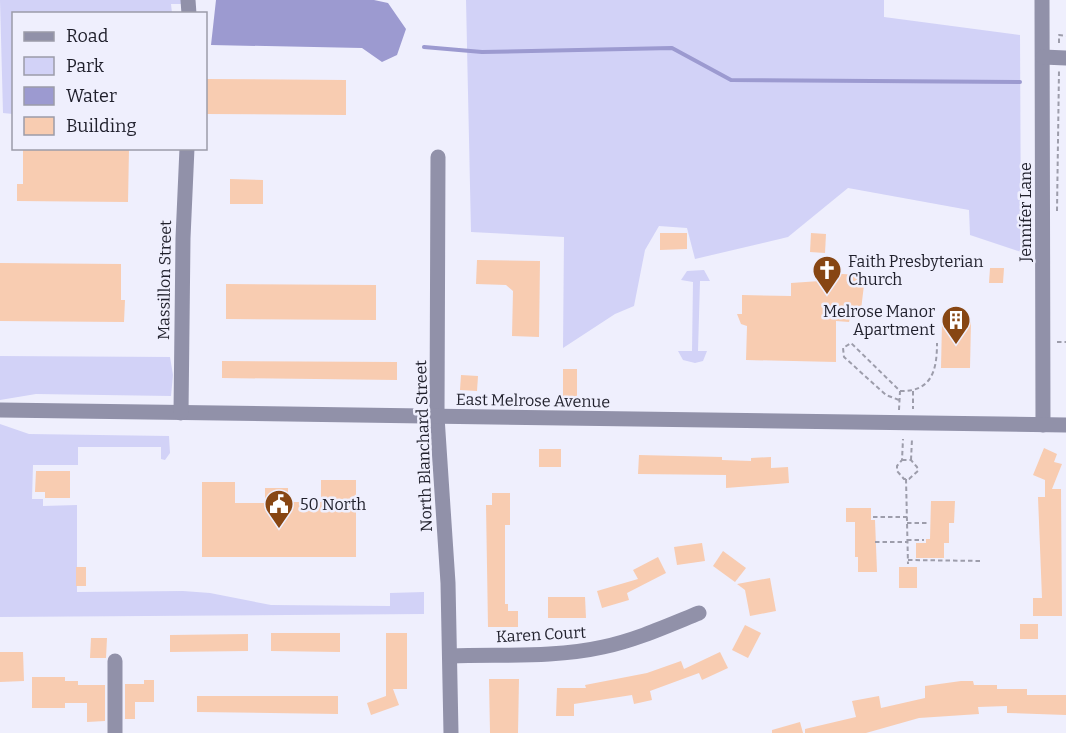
<svg xmlns="http://www.w3.org/2000/svg" width="1066" height="733" font-family="Bitter,serif">
  <style>
    .green { fill: #d2d2f7 }
    .water { fill: #9c9ad0 }
    .lines { fill: none; stroke-linecap: round; stroke-linejoin: round }
    .stream { stroke: #9c9ad0; stroke-width: 4 }
    .building { fill: #f8ccb1 }
    .path { stroke: #9d9dab; stroke-width: 2; stroke-dasharray: 4.5 3; stroke-linecap: butt }
    .minor { stroke: #9191a9; stroke-width: 15 }
    .labels { text-anchor: middle; stroke-width: 5; stroke-linejoin: round; paint-order: stroke }
    .street-label { font-size: 16px; fill: #1f1f2b; stroke: #efeffd }
    .poi-label { font-size: 16px; fill: #1f1f2b; stroke: #efeffd; text-anchor: start }
  </style>
  <rect width="100%" height="100%" fill="#efeffd"/>
  <g class="green">
    <path d="M0 0H183V4H171L172 13 14 14 13 114 3 113Z"/>
    <path d="M466 0H884V17L1020 35 1021 252 970 235 969 210 848 188 788 237 695 259 687 228 659 226 645 250 634 306 615 314 563 348 564 237 471 232Z"/>
    <path d="M704 270 710 281H700L698 351H707L703 361 695 363 683 360 678 351H692L693 282 681 280 687 271Z"/>
    <path d="M0 356 170 357 173 375 171 396 36 394 0 400Z"/>
    <path d="M0 424 29 434 169 436 170 453 165 460 161 459V447H78V465H33L32 499H43V506L77 505V592L183 591 210 593 271 605 390 606V593L424 592V614L0 617Z"/>
  </g>
  <path class="water" d="M216 0H374L388 3 406 29 397 55 382 62 362 48 211 45Z"/>
  <g class="lines">
    <path class="stream" d="M424 47 482 52 672 48 731 80 1020 82"/>
  </g>
  <g class="building">
    <path d="M206 79 346 80V115L206 114Z"/>
    <path d="M23 149H129L128 202 17 201V184H23Z"/>
    <path d="M230 179 263 180V204H230Z"/>
    <path d="M660 233H687V249L660 250Z"/>
    <path d="M811 233 826 234 825 253 810 252Z"/>
    <path d="M477 260 540 261 539 337 512 336 513 291 506 285 476 284Z"/>
    <path d="M0 263 121 264V300H125L124 322 0 321Z"/>
    <path d="M990 268H1004L1003 283H989Z"/>
    <path d="M826 273 860 275V282L864 285 860 318H850L849 322 836 321V362L746 360 747 326 741 324 737 314H742V295L791 296V283L820 281Z"/>
    <path d="M226 284 376 285V320L226 319Z"/>
    <path d="M942 322H971L970 368H941Z"/>
    <path d="M222 361 397 362V380L222 378Z"/>
    <rect x="563" y="369" width="14" height="28"/>
    <path d="M461 375 478 376 477 391 460 390Z"/>
    <path d="M1044 448 1057 454 1054 462 1062 464 1052 489H1061L1062 616H1033V598H1042L1038 497H1045V480L1033 475Z"/>
    <rect x="539" y="449" width="22" height="18"/>
    <path d="M639 455 722 457V460L751 461V458L771 457V468L788 467 789 483 726 488V475L638 474Z"/>
    <path d="M36 471H70V498H45V492H35Z"/>
    <path d="M321 480H356V557H202V482H235V503H265V488H288V502H321Z"/>
    <path d="M492 493H510V525H505V604H508V611H518V627H488L486 505H492Z"/>
    <path d="M931 501H955L954 523H949V543H944V558H916V543H926V539H930Z"/>
    <path d="M846 508H871V520H875L877 572H858V557H855V522H846Z"/>
    <path d="M702 543 705 561 677 565 674 547Z"/>
    <path d="M723 551 746 568 735 582 713 566Z"/>
    <path d="M658 557 666 573 627 593 629 600 602 608 597 591 638 579 633 570Z"/>
    <rect x="76" y="567" width="10" height="19"/>
    <rect x="899" y="567" width="18" height="21"/>
    <path d="M770 578 776 611 750 616 745 590 737 584Z"/>
    <path d="M548 597H585L586 618H548Z"/>
    <rect x="1020" y="624" width="18" height="15"/>
    <path d="M745 625 761 633 748 658 732 650Z"/>
    <path d="M271 633H340V652L271 651Z"/>
    <path d="M386 633H407V689H393L399 705 371 715 367 703 386 696Z"/>
    <path d="M248 634V651L170 652V635Z"/>
    <path d="M91 638H107L106 658H90Z"/>
    <path d="M0 652H23L24 681 0 682Z"/>
    <path d="M720 652 728 668 702 680 699 673 650 691 652 700 634 704 632 695 574 704V716H556L557 688H586L585 685 647 673 681 661 684 669Z"/>
    <path d="M32 677H65V681H78V685H105V721L87 722V703H65V708H32Z"/>
    <path d="M489 679H519L518 733H490Z"/>
    <path d="M144 680H154V702H135V719H125V684H144Z"/>
    <path d="M961 681H973L974 685H997V689H1027V695H1066V715L1007 713V706L978 707 979 714 919 718 866 733H805V729L856 717 852 701 879 696 881 708 925 698V686Z"/>
    <path d="M197 696H338V714L197 712Z"/>
    <path d="M800 722 803 733H772V730Z"/>
  </g>
  <g class="lines">
    <g class="path">
      <path d="M1059 43V35L1066 36"/>
      <path d="M1057 211 1059 70"/>
      <path d="M1057 342H1066"/>
      <path d="M913 391V409"/>
      <path d="M899 400 886 395 844 357 843 348 851 343 900 391C932 392 937 370 937 343"/>
      <path d="M899 410 900 391"/>
      <path d="M902 460H911L917 467 918 471 909 479H904L897 471V466L902 460 903 439"/>
      <path d="M911 460 912 439"/>
      <path d="M906 479 908 564"/>
      <path d="M873 517H907"/>
      <path d="M907 523H928"/>
      <path d="M907 540H924"/>
      <path d="M875 542H908"/>
      <path d="M908 560 983 561"/>
    </g>
    <g class="minor">
      <path d="M188 0 189 14"/>
      <path d="M1042 0 1043 425"/>
      <path d="M1043 57 1066 58"/>
      <path d="M438 157 437 417 448 583 451 733"/>
      <path d="M0 410 1066 425"/>
      <path d="M181 413 183 238 187 148"/>
      <path d="M450 656C501 654 554 658 603 647 636 640 667 626 699 613"/>
      <path d="M115 661V733"/>
    </g>
  </g>
  <defs>
    <g id="church-pin" transform="scale(1.5)"><path d="M0 17L-7.5 6A9.5 9.5 0 1 1 7.5 6Z" fill="#874613" stroke="#efeffd"/><path d="M-1.2-6h2.4v3.5h3.3v2.4h-3.3V6h-2.4V-.1h-3.3v-2.4h3.3Z" fill="#fff"/></g>
    <g id="building-pin" transform="scale(1.5)"><path d="M0 17L-7.5 6A9.5 9.5 0 1 1 7.5 6Z" fill="#874613" stroke="#efeffd"/><path d="M-4-6H4V6H1V3H-1V6H-4ZM-2.5-4.3h1.7v1.8h-1.7ZM.8-4.3h1.7v1.8H.8ZM-2.5-1h1.7V.8h-1.7ZM.8-1h1.7V.8H.8Z" fill="#fff"/></g>
    <g id="civic-pin" transform="scale(1.5)"><path d="M0 17L-7.5 6A9.5 9.5 0 1 1 7.5 6Z" fill="#874613" stroke="#efeffd"/><path d="M-.6-6.5H3V-4.5H.6V-3L4-1V1h2V6H-6V1h2V-1L-.6-3ZM-1.2 2.5V6h2.4V2.5Z" fill="#fff"/></g>
  </defs>
  <g fill-rule="evenodd">
    <use href="#church-pin" x="827" y="270"/>
    <use href="#building-pin" x="956" y="320"/>
    <use href="#civic-pin" x="279" y="504"/>
  </g>
  <g class="labels">
    <g class="street-label">
      <text transform="translate(1025 212) rotate(-90)" y="6">Jennifer Lane</text>
      <text transform="translate(164 280) rotate(-89)" y="6">Massillon Street</text>
      <text transform="translate(533 400) rotate(1)" y="6">East Melrose Avenue</text>
      <text transform="translate(423 446) rotate(-92)" y="6">North Blanchard Street</text>
      <text transform="translate(541 634) rotate(-3)" y="6">Karen Court</text>
    </g>
    <g class="poi-label">
      <text x="848" y="267">Faith Presbyterian<tspan x="848" dy="18">Church</tspan></text>
      <text x="935" y="317" text-anchor="end">Melrose Manor<tspan x="935" dy="18">Apartment</tspan></text>
      <text x="300" y="510">50 North</text>
    </g>
  </g>
  <rect x="12" y="12" width="195" height="138" fill="#efeffd" stroke="#9c9ca9" stroke-width="1.5"/>
  <rect x="24" y="32" width="30" height="9" fill="#9191a9" stroke="#9c9ca9" stroke-width="1.5"/>
  <text x="66" y="42" font-size="18" fill="#1f1f2b">Road</text>
  <rect x="24" y="57" width="30" height="18" fill="#d2d2f7" stroke="#9c9ca9" stroke-width="1.5"/>
  <text x="66" y="72" font-size="18" fill="#1f1f2b">Park</text>
  <rect x="24" y="87" width="30" height="18" fill="#9c9ad0" stroke="#9c9ca9" stroke-width="1.5"/>
  <text x="66" y="102" font-size="18" fill="#1f1f2b">Water</text>
  <rect x="24" y="117" width="30" height="18" fill="#f8ccb1" stroke="#9c9ca9" stroke-width="1.5"/>
  <text x="66" y="132" font-size="18" fill="#1f1f2b">Building</text>
</svg>
